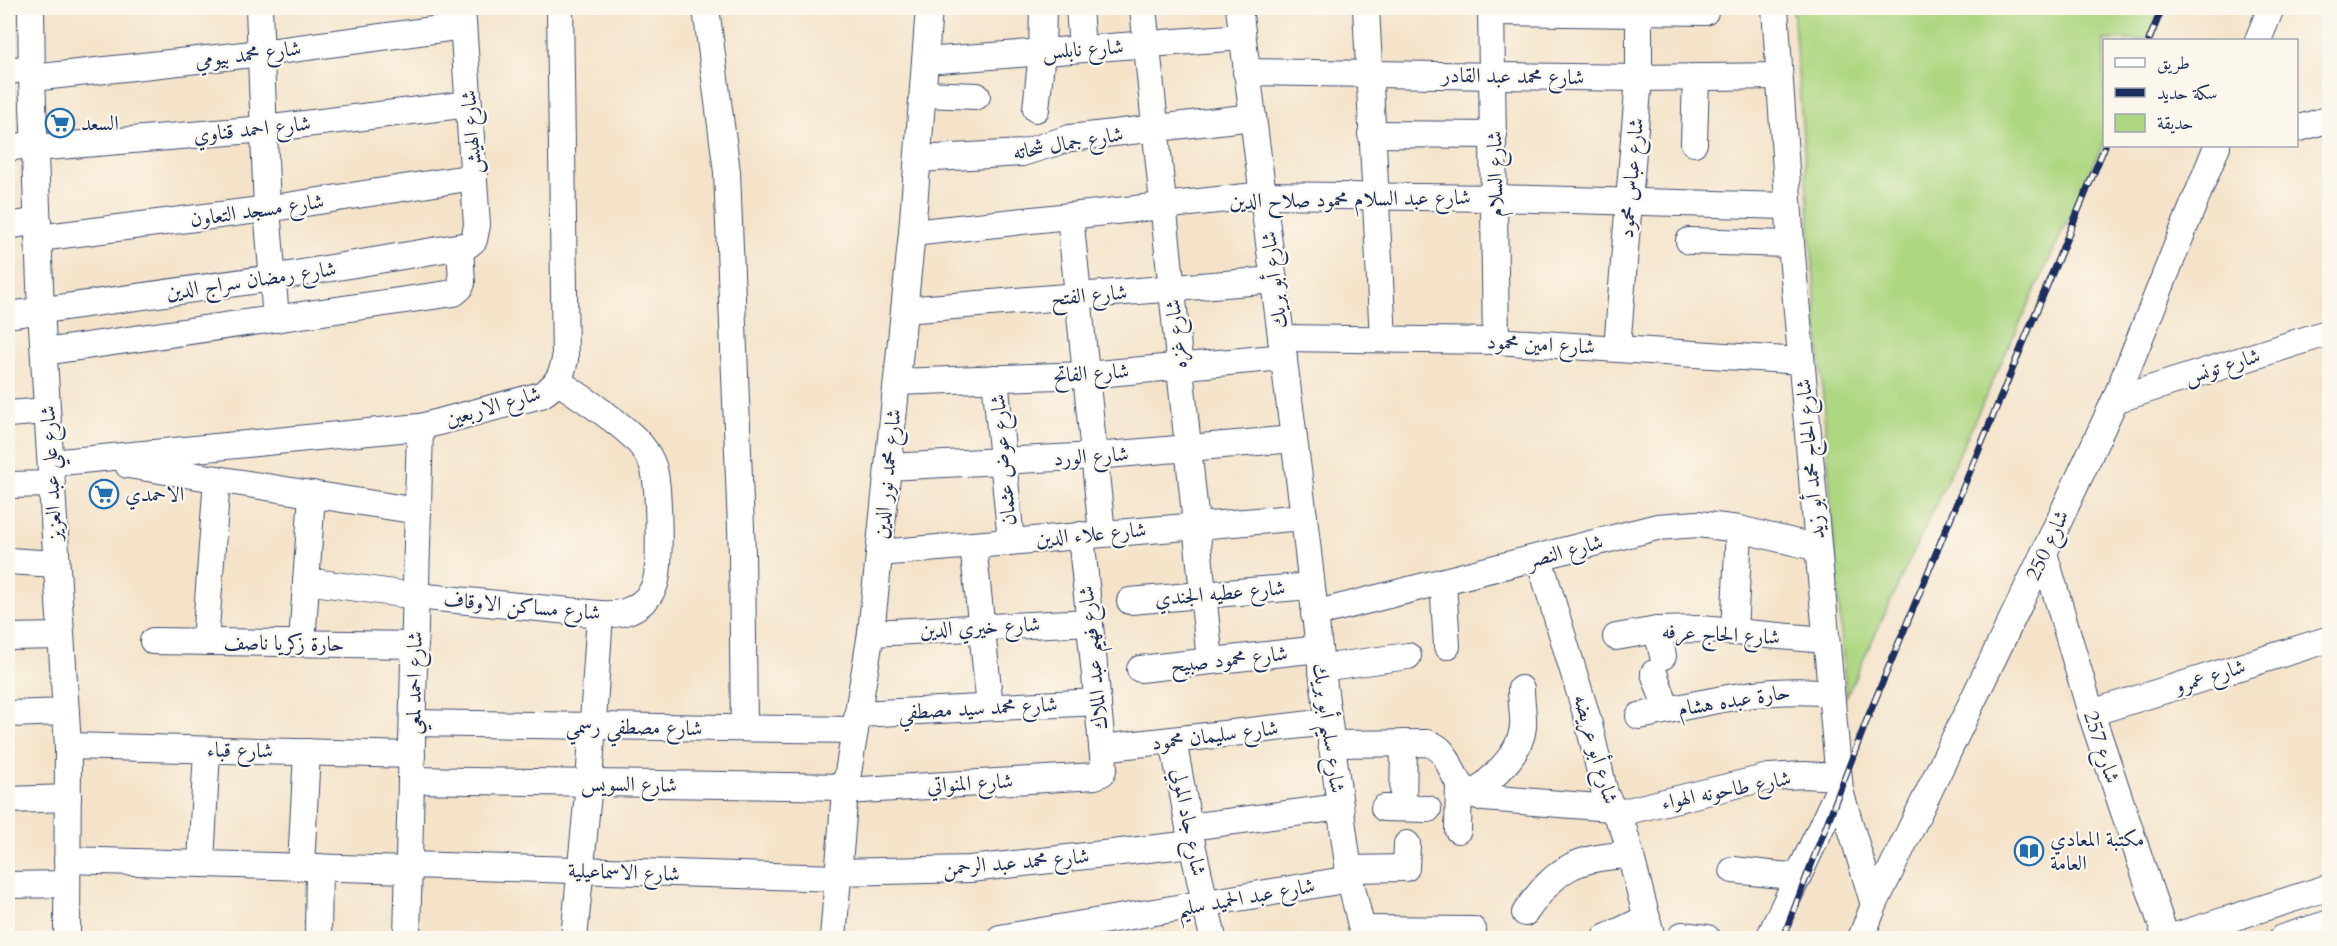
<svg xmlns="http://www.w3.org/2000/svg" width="2337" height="946" font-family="Cardo,Amiri,serif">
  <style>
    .green { fill: #aed782; stroke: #648370; stroke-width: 1.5 }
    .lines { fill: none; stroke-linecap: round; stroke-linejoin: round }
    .minor-casing { stroke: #3c4a6e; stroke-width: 28 }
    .minor { stroke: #fff; stroke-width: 26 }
    .rail-casing { stroke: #1b2f5e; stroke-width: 7 }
    .rail { stroke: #fbf7ec; stroke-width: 4.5; stroke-dasharray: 14; stroke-linecap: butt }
    .labels { text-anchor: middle; stroke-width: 4.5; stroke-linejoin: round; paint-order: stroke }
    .street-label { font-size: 21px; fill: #1b2f5e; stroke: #fbf7ec }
    .poi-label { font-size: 21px; fill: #1b2f5e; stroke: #fbf7ec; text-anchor: start }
  </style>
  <rect width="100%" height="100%" fill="#fbf7ec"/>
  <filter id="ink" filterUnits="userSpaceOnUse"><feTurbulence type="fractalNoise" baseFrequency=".0167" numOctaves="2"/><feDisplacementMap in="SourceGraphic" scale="12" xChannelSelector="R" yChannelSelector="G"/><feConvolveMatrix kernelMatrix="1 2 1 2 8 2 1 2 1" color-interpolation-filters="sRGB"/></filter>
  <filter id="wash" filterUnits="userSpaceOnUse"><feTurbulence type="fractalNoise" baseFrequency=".008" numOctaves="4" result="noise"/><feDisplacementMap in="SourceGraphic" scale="24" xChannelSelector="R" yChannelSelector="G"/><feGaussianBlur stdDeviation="1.35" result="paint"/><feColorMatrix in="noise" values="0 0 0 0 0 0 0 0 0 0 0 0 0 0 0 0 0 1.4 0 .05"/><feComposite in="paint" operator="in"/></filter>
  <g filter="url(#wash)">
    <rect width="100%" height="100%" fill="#f4e3c9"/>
    <path class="green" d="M1793 8H2167L2152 40H2104V142L1846 697Z"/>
  </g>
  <g filter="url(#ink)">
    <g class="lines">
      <g class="minor-casing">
        <g id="minor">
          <path d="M31 8 32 78 41 310 68 746 67 938"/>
          <path d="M259 8 267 209 276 319"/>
          <path d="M706 8 727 172 742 554 744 728"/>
          <path d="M1079 8 1082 49"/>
          <path d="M1143 8 1210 661"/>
          <path d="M1239 8 1304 517 1319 649 1350 879 1364 938"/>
          <path d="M1366 8 1383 339"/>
          <path d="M1491 8 1496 341"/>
          <path d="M1775 8 1791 244 1840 791 1874 905"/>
          <path d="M1639 11 1705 12"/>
          <path d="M1491 12 1639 14"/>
          <path d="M2258 40 2271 8"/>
          <path d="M925 61 1242 37"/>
          <path d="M8 71 32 68"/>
          <path d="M1246 72 1639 78 1779 76"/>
          <path d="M32 78 262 53 463 26"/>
          <path d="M923 94 977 96"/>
          <path d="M1036 109 1042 52 1043 8"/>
          <path d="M2296 129 2330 119"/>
          <path d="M1371 134 1494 135"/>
          <path d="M1694 143 1696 77"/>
          <path d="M8 148 35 144"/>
          <path d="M35 148 264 129 469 104"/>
          <path d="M918 159 1022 153 1070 138 1253 117"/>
          <path d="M1070 216 1102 533"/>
          <path d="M8 226 38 221"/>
          <path d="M912 233 1264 195 1495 198 1788 206"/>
          <path d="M39 238 267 209 474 177"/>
          <path d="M1689 241 1791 244"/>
          <path d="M904 310 1274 280"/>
          <path d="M8 315 272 278 468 245 474 240 477 225 462 8"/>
          <path d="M1281 338 1496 341 1801 361"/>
          <path d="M1617 348 1639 78V8"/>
          <path d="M44 352 454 293 460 288 462 283 460 247"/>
          <path d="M995 378 1011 541"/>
          <path d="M897 382 1086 375 1284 357"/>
          <path d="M2115 400 2330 332"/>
          <path d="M8 414 47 411"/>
          <path d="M51 463 420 427 541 395C556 386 562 376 565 359L560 8"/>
          <path d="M128 465 418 511"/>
          <path d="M888 467 1095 456 1294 439"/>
          <path d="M8 485 52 484"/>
          <path d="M973 545 990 707"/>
          <path d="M879 553 1304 517"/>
          <path d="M2044 553 2091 713 2166 938"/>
          <path d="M1539 558 1588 720 1605 794 1624 830 1652 938"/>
          <path d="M8 561 56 564"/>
          <path d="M306 581 416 596 600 614C617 615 632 613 646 599 649 596 653 589 655 584 661 567 659 488 654 470 653 463 648 455 644 449 629 427 581 398 558 381"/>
          <path d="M1443 582 1447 646"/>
          <path d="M1130 601 1311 586"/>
          <path d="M1314 614 1657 527 1698 524 1739 529 1818 548"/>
          <path d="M1657 630 1663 656"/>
          <path d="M1734 632 1739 529"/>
          <path d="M871 633 1090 622"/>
          <path d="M8 637 61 636"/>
          <path d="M1616 637 1657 630 1700 629 1826 640"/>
          <path d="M153 641 415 645"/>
          <path d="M205 642 217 479"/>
          <path d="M302 643 312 494"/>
          <path d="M1321 668 1408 656"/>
          <path d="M1140 669 1319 649"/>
          <path d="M1654 673 1667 710"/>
          <path d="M2091 713 2330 639"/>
          <path d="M8 714 66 712"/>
          <path d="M858 714 1098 702"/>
          <path d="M1639 716C1702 704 1766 685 1831 693"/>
          <path d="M413 723 855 730"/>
          <path d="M1173 740 1192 844 1213 938"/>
          <path d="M1331 744 1427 743C1448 748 1448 767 1459 783 1465 791 1474 795 1484 798L1611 808"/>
          <path d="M68 746 412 755"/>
          <path d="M1102 748 1328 722"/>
          <path d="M411 780 846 787"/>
          <path d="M845 791 1095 776 1102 773 1104 766 1081 535"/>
          <path d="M1474 795C1493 776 1520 756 1523 727 1524 715 1521 702 1521 689"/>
          <path d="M8 800 68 798"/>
          <path d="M1384 808 1428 809"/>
          <path d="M1403 808 1404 743"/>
          <path d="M1615 814 1769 777 1804 775 1838 777"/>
          <path d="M1189 827 1340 807"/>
          <path d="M1458 830 1459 782"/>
          <path d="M67 860 409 870"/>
          <path d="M201 863 207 750"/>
          <path d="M409 865 838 878"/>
          <path d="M301 866 307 752"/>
          <path d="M1348 869 1406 868 1407 844"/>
          <path d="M1733 870 1799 877"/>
          <path d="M839 872 970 869 1192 844"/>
          <path d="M8 885 67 884"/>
          <path d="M1525 913C1556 868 1575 857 1630 855"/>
          <path d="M1362 929 1473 930"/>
          <path d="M1682 935 1707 938"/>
          <path d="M318 938 319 867"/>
          <path d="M407 938 420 427"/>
          <path d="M574 938 589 783 600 614"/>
          <path d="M833 938 845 791 871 633 912 233 929 8"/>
          <path d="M1000 938 1350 879"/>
          <path d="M1605 938 1647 918"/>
          <path d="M1769 938 1839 789"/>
          <path d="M1861 938 1874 905 2044 553 2115 400 2217 146"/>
          <path d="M2169 938 2330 887"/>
          <path d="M2282 938 2330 923"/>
        </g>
      </g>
      <use href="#minor" class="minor"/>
      <g class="rail-casing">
        <g id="rail">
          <path d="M2149 40 2162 8"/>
          <path d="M1783 938 1868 717 2105 146"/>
        </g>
      </g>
      <use href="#rail" class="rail"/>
    </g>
  </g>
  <defs>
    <g id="supermarket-ring" transform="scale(1.5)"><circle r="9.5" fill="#fbf7ec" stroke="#1f6fb2" stroke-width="1.5"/><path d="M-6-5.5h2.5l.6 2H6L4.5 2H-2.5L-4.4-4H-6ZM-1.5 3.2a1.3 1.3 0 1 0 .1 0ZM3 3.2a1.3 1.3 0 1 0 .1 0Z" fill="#1f6fb2"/></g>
    <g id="library-ring" transform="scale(1.5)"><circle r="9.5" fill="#fbf7ec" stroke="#1f6fb2" stroke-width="1.5"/><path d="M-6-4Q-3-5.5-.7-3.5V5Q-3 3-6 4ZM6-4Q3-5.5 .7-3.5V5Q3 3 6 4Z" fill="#1f6fb2"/></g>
  </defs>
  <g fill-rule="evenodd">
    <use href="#supermarket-ring" x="60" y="123"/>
    <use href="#supermarket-ring" x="104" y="494"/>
    <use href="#library-ring" x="2029" y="851"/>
  </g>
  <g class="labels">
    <g class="street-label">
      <text transform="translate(1083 49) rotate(-4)" y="7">شارع نابلس</text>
      <text transform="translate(248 54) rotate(-7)" y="7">شارع محمد بيومي</text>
      <text transform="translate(1513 76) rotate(1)" y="7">شارع محمد عبد القادر</text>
      <text transform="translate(252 129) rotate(-6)" y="7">شارع احمد قناوي</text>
      <text transform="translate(471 132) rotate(-94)" y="7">شارع الهيش</text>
      <text transform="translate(1068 143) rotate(-10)" y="7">شارع جمال شحاته</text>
      <text transform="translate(1495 174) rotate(-91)" y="7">شارع السلام</text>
      <text transform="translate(1631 178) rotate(-85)" y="7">شارع عباس محمود</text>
      <text transform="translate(1350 199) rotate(-1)" y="7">شارع عبد السلام محمود صلاح الدين</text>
      <text transform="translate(257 210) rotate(-8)" y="7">شارع مسجد التعاون</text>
      <text transform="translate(251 280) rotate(-8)" y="7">شارع رمضان سراج الدين</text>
      <text transform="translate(1274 280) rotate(-97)" y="7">شارع أبو بريك</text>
      <text transform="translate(1089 295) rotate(-5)" y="7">شارع الفتح</text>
      <text transform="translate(1176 334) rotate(-96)" y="7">شارع غزه</text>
      <text transform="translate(1541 344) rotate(3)" y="7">شارع امين محمود</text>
      <text transform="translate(2222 366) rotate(-17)" y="7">شارع تونس</text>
      <text transform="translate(1091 373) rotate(-4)" y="7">شارع الفاتح</text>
      <text transform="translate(493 406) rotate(-16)" y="7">شارع الاربعين</text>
      <text transform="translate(1091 456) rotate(-4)" y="7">شارع الورد</text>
      <text transform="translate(1810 459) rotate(-95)" y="7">شارع الحاج محمد أبو زيد</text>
      <text transform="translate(1003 460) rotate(-95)" y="7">شارع عوض عثمان</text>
      <text transform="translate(51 473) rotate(-93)" y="7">شارع علي عبد العزيز</text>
      <text transform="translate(887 474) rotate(-84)" y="7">شارع محمد نور الدين</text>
      <text transform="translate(1091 534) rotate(-5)" y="7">شارع علاء الدين</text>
      <text transform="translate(2047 545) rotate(-65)" y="7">شارع 250</text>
      <text transform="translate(1565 551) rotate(-15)" y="7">شارع النصر</text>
      <text transform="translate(1220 593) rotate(-5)" y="7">شارع عطيه الجندي</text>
      <text transform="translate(522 606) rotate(5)" y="7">شارع مساكن الاوقاف</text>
      <text transform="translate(980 627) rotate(-3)" y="7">شارع خيري الدين</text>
      <text transform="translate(1721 634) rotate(3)" y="7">شارع الحاج عرفه</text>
      <text transform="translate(284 643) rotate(1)" y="7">حارة زكريا ناصف</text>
      <text transform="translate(1093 658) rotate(-96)" y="7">شارع فهيم عبد الملاك</text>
      <text transform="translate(1229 659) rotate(-6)" y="7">شارع محمود صبيح</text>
      <text transform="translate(2210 676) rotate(-17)" y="7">شارع عمرو</text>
      <text transform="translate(414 683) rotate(-89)" y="7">شارع احمد لمعي</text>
      <text transform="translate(1734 700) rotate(-9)" y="7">حارة عبده هشام</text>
      <text transform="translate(978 708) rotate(-3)" y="7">شارع محمد سيد مصطفي</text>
      <text transform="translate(634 727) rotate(1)" y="7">شارع مصطفي رسمي</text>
      <text transform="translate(1329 728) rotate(82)" y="7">شارع سليم أبو بريك</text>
      <text transform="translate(1215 735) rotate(-7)" y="7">شارع سليمان محمود</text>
      <text transform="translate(2102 747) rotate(72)" y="7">شارع 257</text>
      <text transform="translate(1596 749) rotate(74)" y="7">شارع أبو عريضه</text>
      <text transform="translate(240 750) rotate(1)" y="7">شارع قباء</text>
      <text transform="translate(970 783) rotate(-3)" y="7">شارع المنواتي</text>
      <text transform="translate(629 784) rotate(1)" y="7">شارع السويس</text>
      <text transform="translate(1726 790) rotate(-11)" y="7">شارع طاحونه الهواء</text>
      <text transform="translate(1189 822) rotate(79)" y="7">شارع جاد المولي</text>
      <text transform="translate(1016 862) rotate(-5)" y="7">شارع محمد عبد الرحمن</text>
      <text transform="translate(624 872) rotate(2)" y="7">شارع الاسماعيلية</text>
      <text transform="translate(1246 897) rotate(-10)" y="7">شارع عبد الحميد سليم</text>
    </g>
    <g class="poi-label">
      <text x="81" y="130">السعد</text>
      <text x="125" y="501">الاحمدي</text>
      <text x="2050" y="846">مكتبة المعادي<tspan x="2050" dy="24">العامة</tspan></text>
    </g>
  </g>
  <rect width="2337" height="946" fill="none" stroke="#fbf7ec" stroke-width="30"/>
  <rect x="2103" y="39" width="195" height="108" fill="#fbf7ec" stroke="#a1a7b3" stroke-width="1.5"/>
  <rect x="2115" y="58" width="30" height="9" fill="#ffffff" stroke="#a1a7b3" stroke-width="1.5"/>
  <text x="2157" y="69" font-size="18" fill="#1b2f5e">طريق</text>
  <rect x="2115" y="88" width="30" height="9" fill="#1b2f5e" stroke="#a1a7b3" stroke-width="1.5"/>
  <text x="2157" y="99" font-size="18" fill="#1b2f5e">سكة حديد</text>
  <rect x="2115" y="114" width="30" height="18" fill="#aed782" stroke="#a1a7b3" stroke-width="1.5"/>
  <text x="2157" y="129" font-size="18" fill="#1b2f5e">حديقة</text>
</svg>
